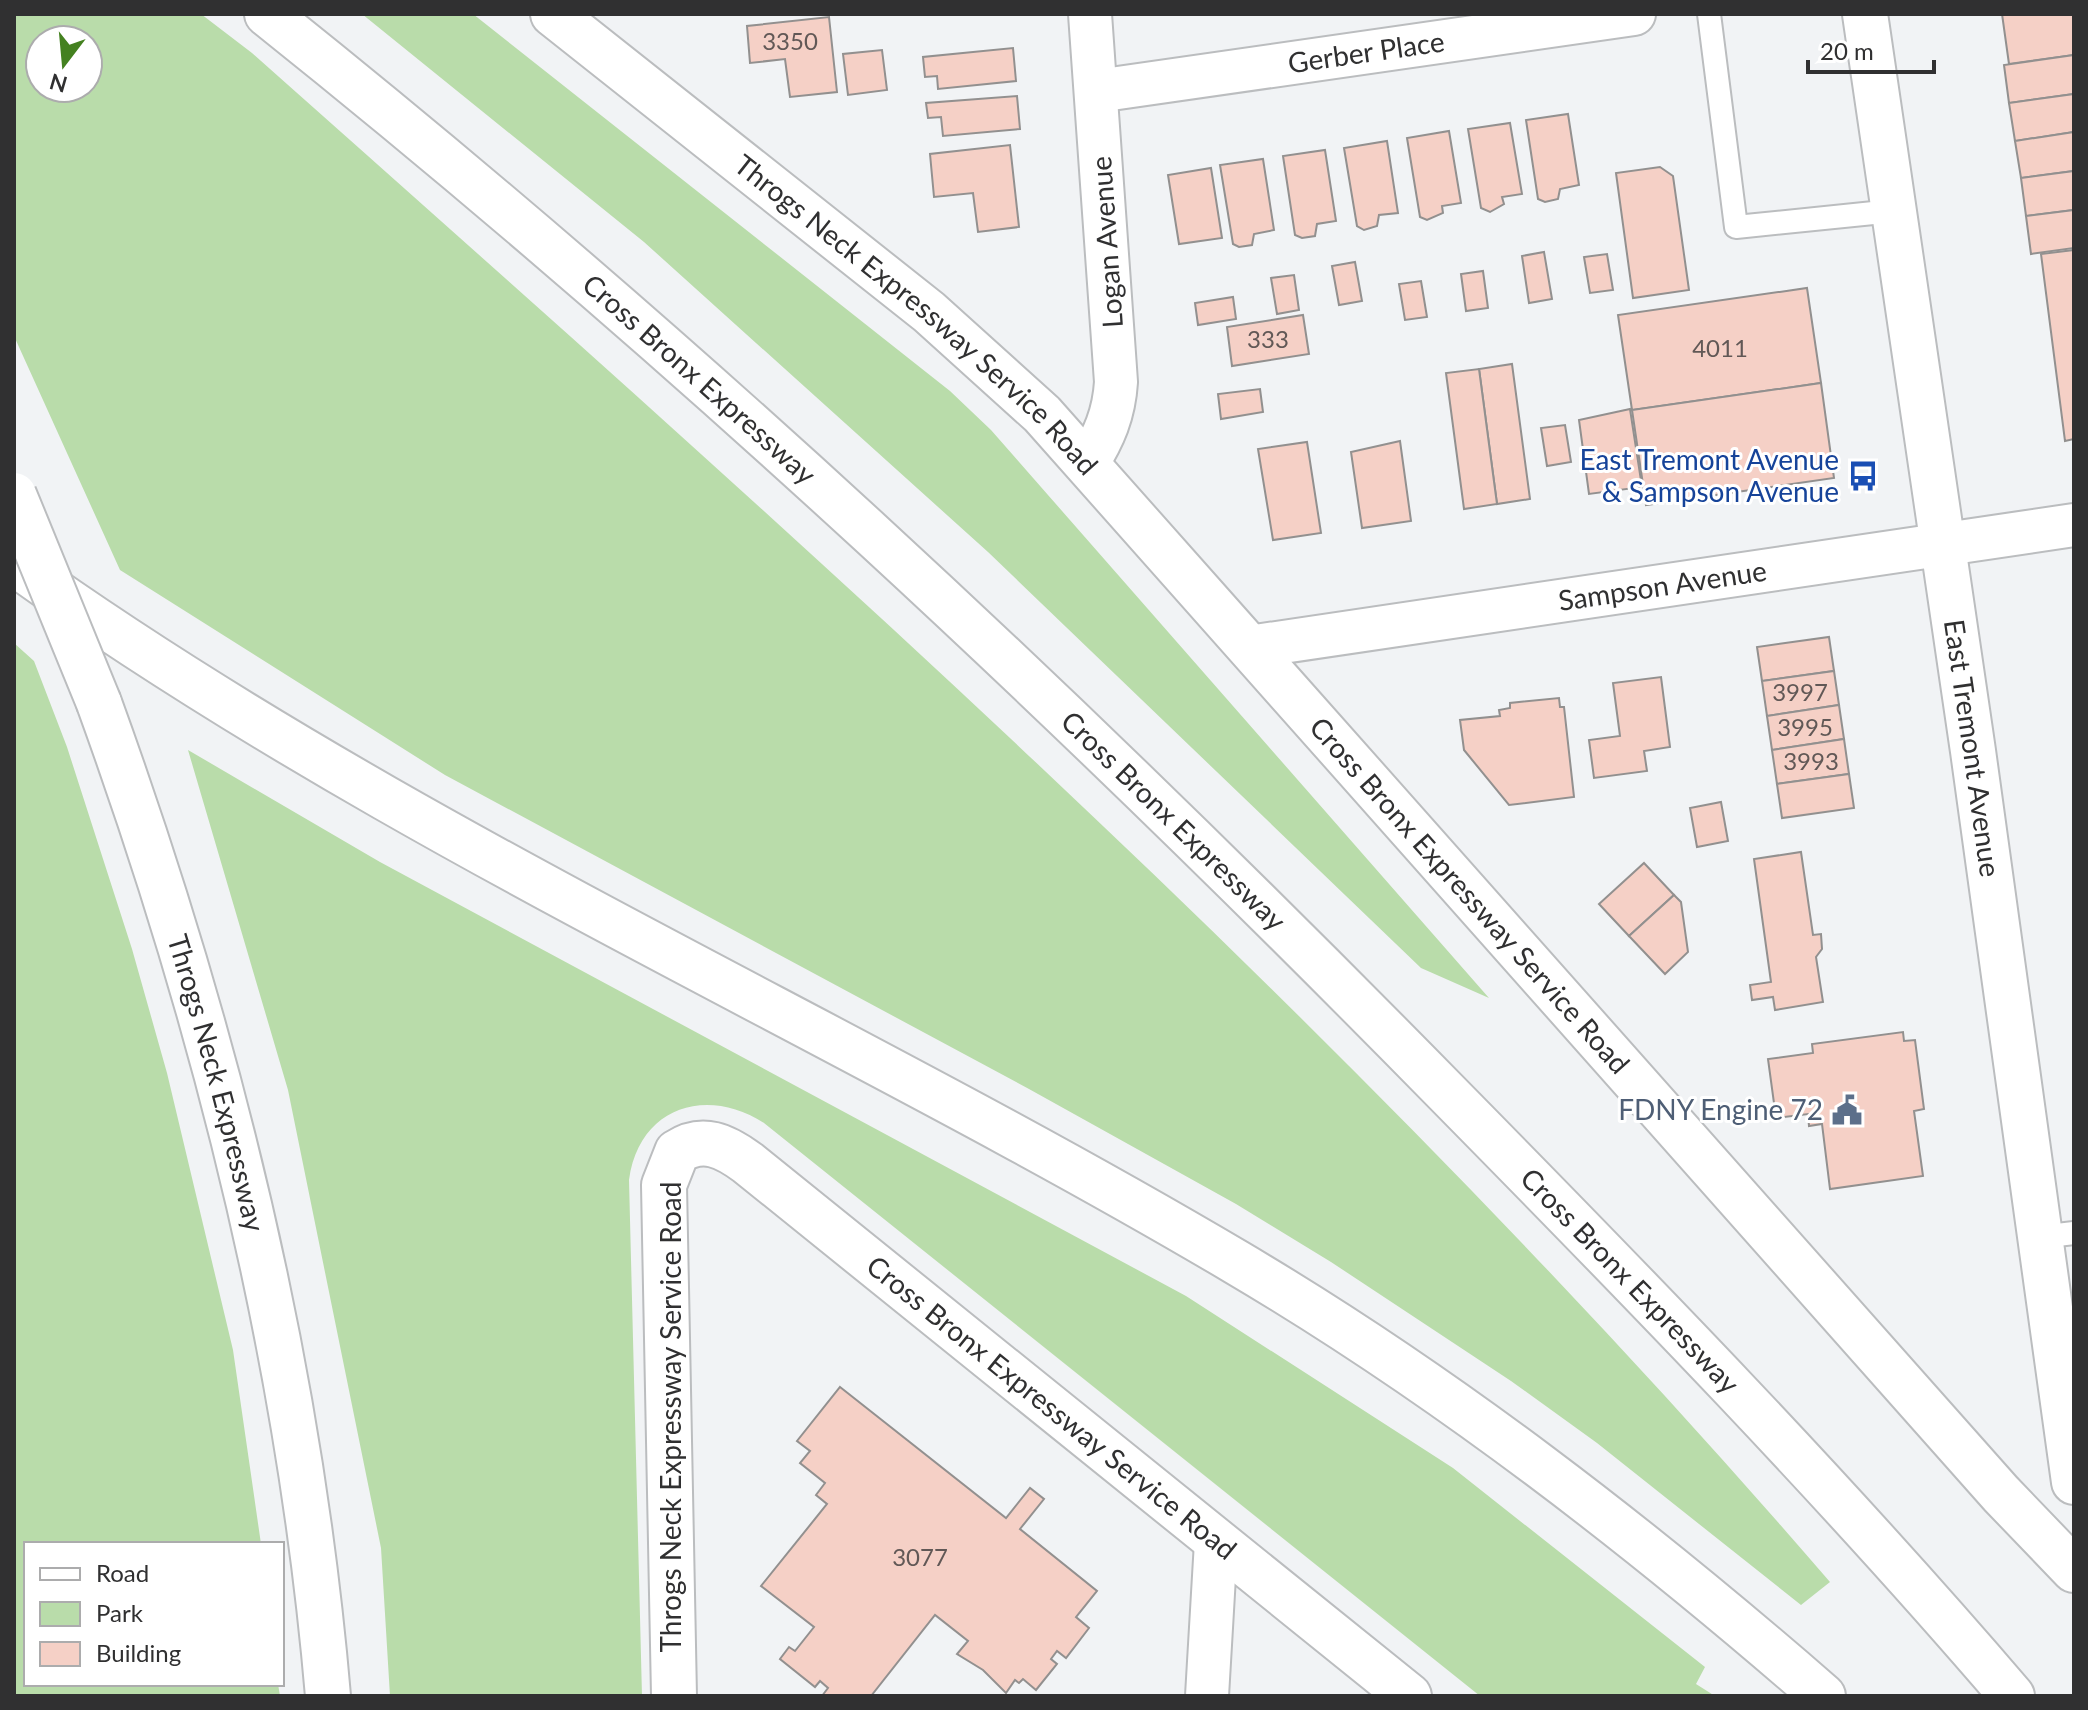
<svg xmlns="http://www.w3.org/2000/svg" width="2088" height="1710" font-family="Lato,sans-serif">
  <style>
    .green { fill: #b9dcaa; fill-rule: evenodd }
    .building { fill: #f5d0c6; stroke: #92908f; stroke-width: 2 }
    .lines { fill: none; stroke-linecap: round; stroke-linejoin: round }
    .service-casing { stroke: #bbbdbf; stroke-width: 26 }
    .minor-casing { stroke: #bbbdbf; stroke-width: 46 }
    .tertiary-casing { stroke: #bbbdbf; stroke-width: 48 }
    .secondary-casing { stroke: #bbbdbf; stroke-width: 48 }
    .motorway-casing { stroke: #bbbdbf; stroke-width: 48 }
    .service { stroke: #fff; stroke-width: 22 }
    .minor { stroke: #fff; stroke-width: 42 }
    .tertiary { stroke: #fff; stroke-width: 44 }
    .secondary { stroke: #fff; stroke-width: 44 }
    .motorway { stroke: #fff; stroke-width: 44 }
    .motorway-bridge-casing { stroke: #bbbdbf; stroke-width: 48; stroke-linecap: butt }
    .motorway-bridge { stroke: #fff; stroke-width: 44 }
    .labels { text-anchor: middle; stroke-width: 6; stroke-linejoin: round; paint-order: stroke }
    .number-label { font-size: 24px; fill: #615856 }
    .street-label { font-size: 28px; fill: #303031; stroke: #fff }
    .transit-label { font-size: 28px; fill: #164399; stroke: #fff; text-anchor: end }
    .service-label { font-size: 28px; fill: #4e5e75; stroke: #fff; text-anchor: end }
  </style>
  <rect width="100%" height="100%" fill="#f1f3f5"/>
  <g class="green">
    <path d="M14 14H201L252 53C800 540 1351 1026 1830 1582L1801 1605 1597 1443 1511 1381 1331 1262 1236 1204 1029 1089 445 775 120 570 14 336ZM40 40H88V88H40Z"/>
    <path d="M362 14H473L950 391 991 430 1489 998 1421 968 988 552 644 242Z"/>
    <path d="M14 643 34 661 67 747 132 949 167 1073 233 1350 261 1544H26V1684H278L280 1696H14Z"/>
    <path d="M188 750 380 862 1186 1296 1453 1468 1705 1667 1696 1684 1715 1696H1480L764 1123C706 1086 639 1107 629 1180L642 1696H390L381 1548 288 1090Z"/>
  </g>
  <g class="building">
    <path d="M2002 14H2074V55L2009 64Z"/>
    <path d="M829 17 837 92 790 97 785 59 750 63 747 26Z"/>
    <path d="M1013 48 1016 81 938 89 937 76 925 77 923 57Z"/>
    <path d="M882 50 887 90 848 95 843 54Z"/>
    <path d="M2074 55V94L2009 103 2004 65Z"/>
    <path d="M2074 94V132L2015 141 2009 103Z"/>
    <path d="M1017 96 1020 129 943 136 941 117 928 118 926 103Z"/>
    <path d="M1568 114 1579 185 1560 189 1558 199 1545 202 1538 199 1526 120Z"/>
    <path d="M1510 123 1522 194 1502 197 1504 204 1490 212 1481 208 1468 129Z"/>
    <path d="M1449 131 1461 203 1442 206 1443 213 1427 220 1420 217 1407 138Z"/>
    <path d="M2074 132V171L2021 178 2015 141Z"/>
    <path d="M1387 141 1398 213 1379 215 1377 226 1364 230 1357 226 1344 148Z"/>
    <path d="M1010 145 1019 227 978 232 973 193 934 197 930 154Z"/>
    <path d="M1325 150 1336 221 1317 224 1315 236 1302 238 1295 235 1283 156Z"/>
    <path d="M1263 159 1274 230 1254 234 1252 245 1239 247 1233 244 1220 165Z"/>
    <path d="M1660 167 1673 176 1689 290 1633 298 1616 173Z"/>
    <path d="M1211 168 1222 238 1179 244 1168 175Z"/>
    <path d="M2074 171V210L2026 216 2021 178Z"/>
    <path d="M2074 210V248L2031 254 2026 216Z"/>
    <path d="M2074 250V439L2065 441 2041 254Z"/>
    <path d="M1544 252 1552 299 1529 303 1522 256Z"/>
    <path d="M1607 254 1613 290 1590 293 1584 257Z"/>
    <path d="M1355 262 1362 301 1339 305 1332 266Z"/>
    <path d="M1483 271 1488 308 1466 311 1461 274Z"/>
    <path d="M1294 275 1299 310 1277 314 1271 278Z"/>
    <path d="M1421 281 1427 317 1405 320 1399 284Z"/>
    <path d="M1807 288 1821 383 1632 410 1618 315Z"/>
    <path d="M1233 297 1236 319 1198 325 1195 303Z"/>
    <path d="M1303 315 1309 354 1232 366 1227 327Z"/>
    <path d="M1512 364 1530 499 1497 504 1479 369Z"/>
    <path d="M1479 369 1497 504 1464 509 1446 373Z"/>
    <path d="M1821 383 1834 478 1646 505 1632 410Z"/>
    <path d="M1260 389 1263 412 1221 419 1218 394Z"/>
    <path d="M1630 409 1642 487 1589 494 1579 420Z"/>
    <path d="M1565 425 1571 462 1547 466 1541 428Z"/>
    <path d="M1400 441 1411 521 1362 528 1351 452Z"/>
    <path d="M1307 442 1321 533 1273 540 1258 449Z"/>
    <path d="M1829 637 1834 671 1762 681 1757 647Z"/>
    <path d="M1834 671 1839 705 1767 716 1762 681Z"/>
    <path d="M1661 677 1670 747 1644 751 1647 771 1594 778 1589 740 1620 736 1613 683Z"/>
    <path d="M1559 698 1560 707H1564L1574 797 1509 805 1464 750 1460 720 1500 716 1499 710 1510 708V703Z"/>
    <path d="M1839 705 1844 739 1772 750 1767 716Z"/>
    <path d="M1844 739 1849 774 1777 784 1772 750Z"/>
    <path d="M1849 774 1854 808 1782 818 1777 784Z"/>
    <path d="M1721 802 1728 841 1697 847 1690 808Z"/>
    <path d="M1801 852 1813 935 1821 934 1822 949 1816 957 1823 1002 1775 1010 1773 997 1752 1000 1750 985 1771 982 1754 859Z"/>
    <path d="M1644 863 1674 895 1629 936 1599 904Z"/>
    <path d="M1674 895 1681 902 1688 952 1665 974 1629 936Z"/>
    <path d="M1903 1032 1904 1041 1915 1040 1924 1109 1914 1111 1923 1176 1830 1189 1822 1124 1809 1126 1808 1114 1776 1118 1768 1059 1813 1053 1812 1044Z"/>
    <path d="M840 1387 1006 1518 1030 1488 1044 1499 1020 1529 1097 1591 1076 1617 1089 1628 1066 1658 1057 1651 1051 1659 1057 1664 1036 1690 1023 1679 1019 1683 1015 1680 1006 1693 983 1670 957 1654 968 1641 935 1615 871 1696H822L828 1688 820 1681 815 1687 780 1659 789 1647 795 1651 814 1627 761 1586 827 1504 816 1495 825 1483 800 1463 810 1451 797 1441Z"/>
  </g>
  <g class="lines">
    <g class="service-casing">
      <g id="service">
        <path d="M1709 14 1736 227 1893 211"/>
        <path d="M2040 1237 2074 1233"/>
      </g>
    </g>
    <g class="minor-casing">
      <g id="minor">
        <path id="s1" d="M1097 91 1634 14"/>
        <path d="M1087 464C1104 437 1114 414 1116 382L1090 14"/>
        <path id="s2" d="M1249 647 2074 525"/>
        <path d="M1207 1696 1216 1542"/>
      </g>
    </g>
    <g class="tertiary-casing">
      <g id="tertiary">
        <path id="s3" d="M1865 14 1973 751 2074 1482"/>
        <path id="s4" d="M674 1696 664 1185 677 1152C703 1135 725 1146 748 1163L1409 1696"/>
      </g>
    </g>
    <g class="secondary-casing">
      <g id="secondary">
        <path id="s5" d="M553 14 929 312 1042 414 2001 1494 2074 1570"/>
      </g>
    </g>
    <g class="motorway-casing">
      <g id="motorway">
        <path id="s6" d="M267 14C683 346 1073 712 1445 1091 1639 1288 1832 1486 2012 1696"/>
        <path d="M14 563C397 837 832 1023 1236 1262 1446 1386 1639 1536 1823 1696"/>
        <path id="s7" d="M99 703C215 1023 299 1356 328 1696"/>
      </g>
    </g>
    <use href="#service" class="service"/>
    <use href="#minor" class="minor"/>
    <use href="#tertiary" class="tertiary"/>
    <use href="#secondary" class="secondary"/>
    <use href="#motorway" class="motorway"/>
    <g class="motorway-bridge-casing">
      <path id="motorway-bridge" d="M14 495 99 703"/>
    </g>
    <use href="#motorway-bridge" class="motorway-bridge"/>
  </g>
  <defs>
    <g id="bus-bare" transform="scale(2.4)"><path d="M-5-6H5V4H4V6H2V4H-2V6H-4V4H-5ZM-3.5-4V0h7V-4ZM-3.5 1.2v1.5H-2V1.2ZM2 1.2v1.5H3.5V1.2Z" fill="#1a4fb4" stroke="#fff" stroke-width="2.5" paint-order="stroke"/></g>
    <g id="civic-bare" transform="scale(2.4)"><path d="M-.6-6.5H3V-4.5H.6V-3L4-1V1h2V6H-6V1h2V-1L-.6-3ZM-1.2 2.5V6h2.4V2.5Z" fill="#5c6f8a" stroke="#fff" stroke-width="2.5" paint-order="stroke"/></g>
  </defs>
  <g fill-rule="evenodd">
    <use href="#bus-bare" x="1863" y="476"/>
    <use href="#civic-bare" x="1847" y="1110"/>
  </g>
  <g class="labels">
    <g class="number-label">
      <text x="790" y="50">3350</text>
      <text x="1268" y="348">333</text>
      <text x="1720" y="357">4011</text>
      <text x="1800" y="701">3997</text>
      <text x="1805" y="736">3995</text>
      <text x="1811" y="770">3993</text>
      <text x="920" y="1566">3077</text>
    </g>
    <g class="street-label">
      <text dy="10" stroke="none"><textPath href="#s1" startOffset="272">Gerber Place</textPath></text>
      <text transform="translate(1107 242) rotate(-94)" y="10">Logan Avenue</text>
      <text dy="10" stroke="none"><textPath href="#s5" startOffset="472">Throgs Neck Expressway Service Road</textPath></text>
      <text dy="10" stroke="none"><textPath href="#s6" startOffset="566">Cross Bronx Expressway</textPath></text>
      <text dy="10" stroke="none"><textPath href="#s2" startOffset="418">Sampson Avenue</textPath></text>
      <text dy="10" stroke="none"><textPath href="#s3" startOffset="742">East Tremont Avenue</textPath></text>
      <text dy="10" stroke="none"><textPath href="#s6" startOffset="1214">Cross Bronx Expressway</textPath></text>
      <text dy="10" stroke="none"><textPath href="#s5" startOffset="1276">Cross Bronx Expressway Service Road</textPath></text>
      <text dy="10" stroke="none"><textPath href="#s7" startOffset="398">Throgs Neck Expressway</textPath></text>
      <text dy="10" stroke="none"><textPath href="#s6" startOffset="1862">Cross Bronx Expressway</textPath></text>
      <text dy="10" stroke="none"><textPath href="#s4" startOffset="1014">Cross Bronx Expressway Service Road</textPath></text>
      <text transform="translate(671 1417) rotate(-90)" y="10">Throgs Neck Expressway Service Road</text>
    </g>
    <g class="transit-label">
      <text x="1839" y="470">East Tremont Avenue<tspan x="1839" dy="32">&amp; Sampson Avenue</tspan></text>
    </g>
    <g class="service-label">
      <text x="1823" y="1120">FDNY Engine 72</text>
    </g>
  </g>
  <rect width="2088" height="1710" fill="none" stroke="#303031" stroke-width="32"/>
  <rect x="24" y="1542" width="260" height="144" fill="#ffffff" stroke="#acacad" stroke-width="2"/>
  <rect x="40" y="1568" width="40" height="12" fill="#ffffff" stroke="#acacad" stroke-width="2"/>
  <text x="96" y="1582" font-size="24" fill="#303031">Road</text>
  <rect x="40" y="1602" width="40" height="24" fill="#b9dcaa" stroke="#acacad" stroke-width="2"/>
  <text x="96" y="1622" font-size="24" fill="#303031">Park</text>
  <rect x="40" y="1642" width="40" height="24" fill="#f5d0c6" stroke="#acacad" stroke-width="2"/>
  <text x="96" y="1662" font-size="24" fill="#303031">Building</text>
  <g transform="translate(64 64) rotate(196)"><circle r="38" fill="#ffffff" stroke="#acacad" stroke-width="2"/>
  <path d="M0-6L14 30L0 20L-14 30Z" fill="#448120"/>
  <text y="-12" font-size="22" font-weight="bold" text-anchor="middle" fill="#303031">N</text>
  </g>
  <path d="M1808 60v12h126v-12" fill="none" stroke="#303031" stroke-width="4"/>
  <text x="1820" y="60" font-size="24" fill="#303031" stroke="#ffffff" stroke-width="6" paint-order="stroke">20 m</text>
</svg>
